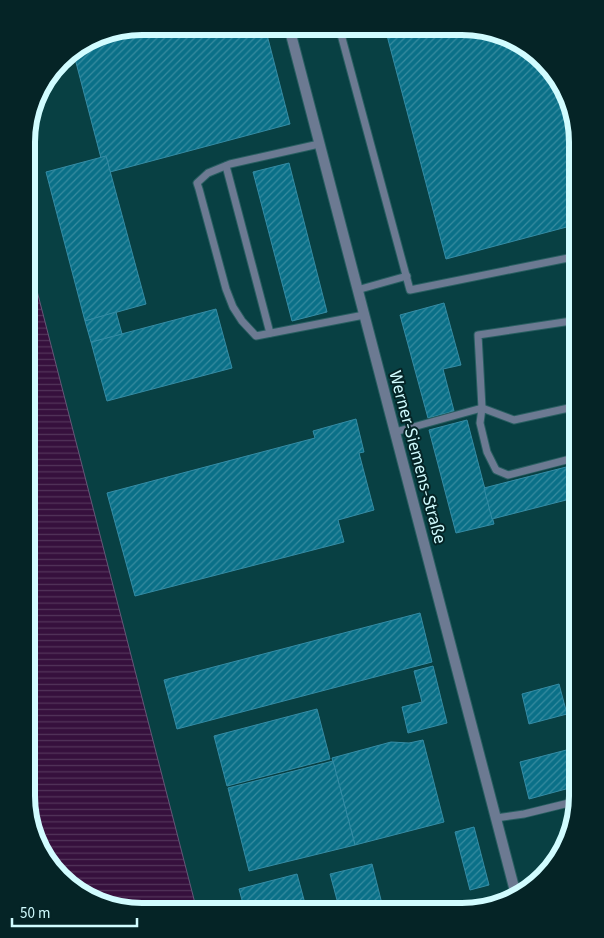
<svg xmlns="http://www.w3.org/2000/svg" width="604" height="938" font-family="'Source Sans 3',sans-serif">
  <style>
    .water { fill: url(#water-rules); stroke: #645777 }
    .building { fill: url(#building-hatch); stroke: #358ca5 }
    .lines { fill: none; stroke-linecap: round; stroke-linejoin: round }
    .lane-casing { stroke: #285e61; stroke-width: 9 }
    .street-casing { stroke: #285e61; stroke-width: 12 }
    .lane { stroke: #6c7a92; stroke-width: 7 }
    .street { stroke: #6c7a92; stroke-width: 10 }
    .labels { text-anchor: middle; stroke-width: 4; stroke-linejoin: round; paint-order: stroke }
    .street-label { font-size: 18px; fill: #d1fcff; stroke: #052426 }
    .rim { fill: none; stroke: #d1fcff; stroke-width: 6 }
  </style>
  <defs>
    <pattern id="water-rules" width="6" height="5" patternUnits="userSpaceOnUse" patternTransform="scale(1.25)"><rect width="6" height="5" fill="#36103d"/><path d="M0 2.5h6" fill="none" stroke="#52345a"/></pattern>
    <pattern id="building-hatch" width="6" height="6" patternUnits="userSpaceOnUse" patternTransform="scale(1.25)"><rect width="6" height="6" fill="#0a7088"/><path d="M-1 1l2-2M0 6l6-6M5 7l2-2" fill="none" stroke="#388ca0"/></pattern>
  </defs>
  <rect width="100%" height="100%" fill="#084043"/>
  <path class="water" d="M27 252 197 911H126L71 888 35 841 26 796Z"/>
  <g class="building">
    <path d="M142 26 265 27 290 124 110 172 106 156 101 158 73 51 98 35Z"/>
    <path d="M385 28H484L533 50 569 97 578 142V224L446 259Z"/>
    <path d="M106 156 146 304 85 321 46 172Z"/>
    <path d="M289 163 327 312 292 321 253 172Z"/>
    <path d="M444 303 461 365 443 369 454 411 428 418 400 315Z"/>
    <path d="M216 309 232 368 107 401 91 342Z"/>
    <path d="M116 312 122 334 91 342 85 321Z"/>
    <path d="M356 419 364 452 359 453 374 510 338 520 344 542 135 596 107 493 315 438 313 431Z"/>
    <path d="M467 420 494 524 456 533 429 430Z"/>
    <path d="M578 464V497L492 519 484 488Z"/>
    <path d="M420 613 432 662 177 729 164 680Z"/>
    <path d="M433 666 447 723 408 733 402 707 422 702 414 671Z"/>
    <path d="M559 684 567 714 529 724 522 694Z"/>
    <path d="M317 709 330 759 227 786 214 736Z"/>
    <path d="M423 740 444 822 355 845 332 758 391 742 409 743Z"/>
    <path d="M578 747 577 786 529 799 520 762Z"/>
    <path d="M333 761 355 845 249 871 228 788Z"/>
    <path d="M474 827 489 885 470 890 455 832Z"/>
    <path d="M372 864 384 912 340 911 330 874Z"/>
    <path d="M297 874 307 911H245L239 889Z"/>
  </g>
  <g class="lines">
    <g class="lane-casing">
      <g id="lane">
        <path d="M339 27 410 290 578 256"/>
        <path d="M319 144 230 164 208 173 197 183 199 189 226 289 233 307 242 321 256 336 364 315"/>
        <path d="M27 151 28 154"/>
        <path d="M226 166 270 333"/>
        <path d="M357 290 407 276"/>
        <path d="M395 432 482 408 514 420 578 406"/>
        <path d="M578 457 508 475 496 470 487 452 480 423 482 408 478 335 578 320"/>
        <path d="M496 818 524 814 577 801"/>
        <path d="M473 910 511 900"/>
      </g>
    </g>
    <g class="street-casing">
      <path id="street" d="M289 27 516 895"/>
    </g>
    <use href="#lane" class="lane"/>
    <use href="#street" class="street"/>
  </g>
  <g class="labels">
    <g class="street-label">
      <text transform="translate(418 457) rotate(75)" y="6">Werner-Siemens-Straße</text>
    </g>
  </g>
  <path d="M0 0H604V938H0ZM142 35H462A107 107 0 0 1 569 142V796A107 107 0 0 1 462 903H142A107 107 0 0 1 35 796V142A107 107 0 0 1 142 35Z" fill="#052426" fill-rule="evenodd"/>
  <path class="rim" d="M142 35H462A107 107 0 0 1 569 142V796A107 107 0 0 1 462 903H142A107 107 0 0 1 35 796V142A107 107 0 0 1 142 35Z"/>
  <path d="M12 918v8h125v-8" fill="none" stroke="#d1fcff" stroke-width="2.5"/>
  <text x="20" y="918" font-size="15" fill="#d1fcff" stroke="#052426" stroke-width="4" paint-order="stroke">50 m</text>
</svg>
